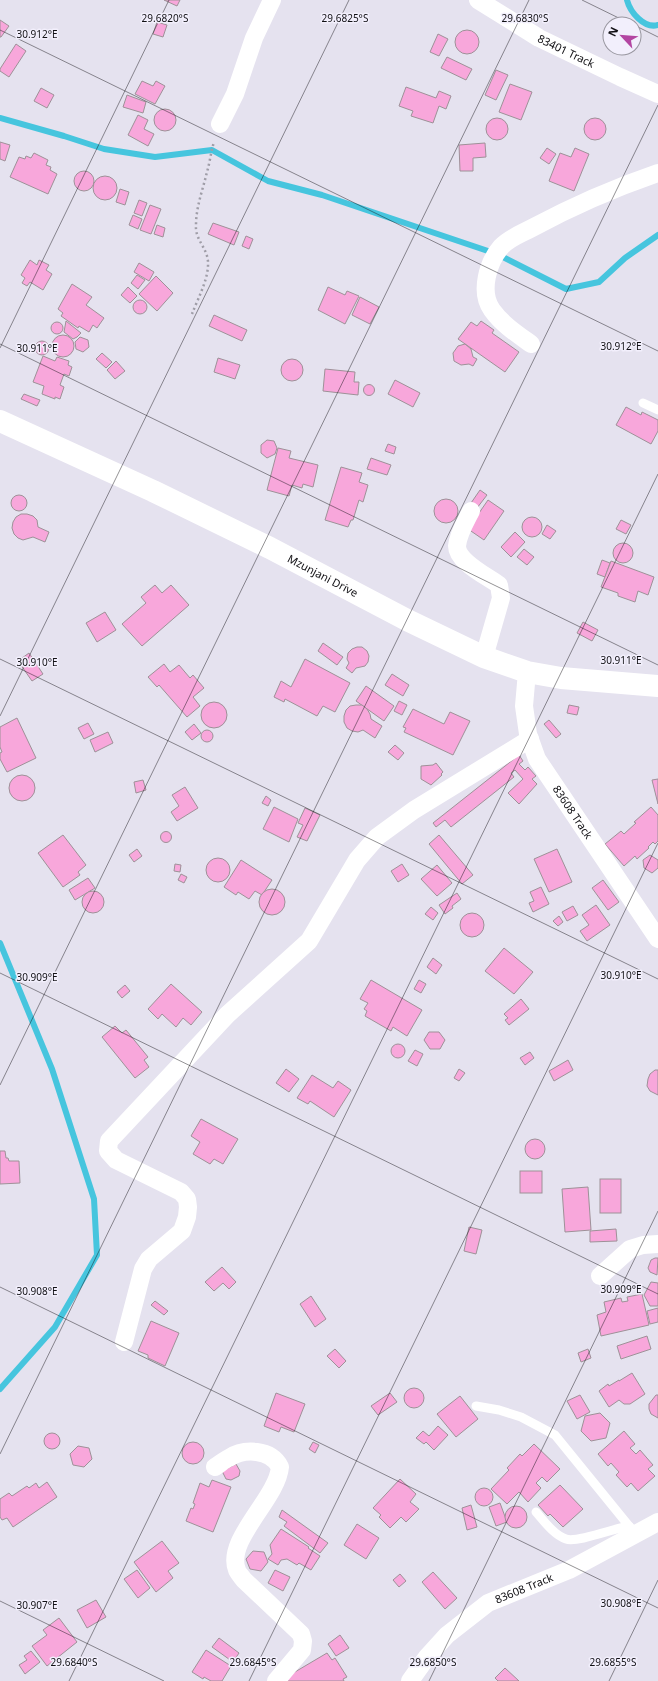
<svg xmlns="http://www.w3.org/2000/svg" width="658" height="1681" font-family="'Noto Sans',sans-serif">
  <style>
    .lines { fill: none; stroke-linecap: round; stroke-linejoin: round }
    .stream { stroke: #46c5de; stroke-width: 6 }
    .building { fill: #f8a7db; stroke: #9e9198 }
    .path { stroke: #9f9da7; stroke-width: 2.5; stroke-dasharray: 2 3; stroke-linecap: butt }
    .lane { stroke: #fff; stroke-width: 9 }
    .street { stroke: #fff; stroke-width: 18 }
    .secondary { stroke: #fff; stroke-width: 22 }
    .ticks { fill: none; stroke: #111014; stroke-width: 1; stroke-opacity: 0.45 }
    .labels { text-anchor: middle; stroke-width: 3; stroke-linejoin: round; paint-order: stroke }
    .street-label { font-size: 11px; fill: #111014; stroke: #f2effc }
    .ticks-label { font-size: 10px; text-anchor: middle; fill: #111014; stroke: #f2effc; stroke-width: 3; stroke-linejoin: round; paint-order: stroke }
  </style>
  <rect width="100%" height="100%" fill="#e5e2ef"/>
  <g class="lines">
    <g class="stream">
      <path d="M627 0C630 12 644 29 658 25"/>
      <path d="M0 118 64 136 104 149 155 157 212 150 268 181 322 195 497 254 566 289 599 282 625 258 658 235"/>
      <path d="M0 943 52 1069 94 1199 97 1255 55 1327 0 1389"/>
    </g>
  </g>
  <g class="building">
    <path d="M164 0H180L177 6Z"/>
    <path d="M0 20 9 26 1 37H0Z"/>
    <path d="M157 22 167 25 163 37 153 34Z"/>
    <circle cx="467" cy="42" r="12"/>
    <path d="M438 34 448 39 439 56 430 52Z"/>
    <path d="M16 44 26 51 9 77 0 71V69Z"/>
    <path d="M447 57 472 69 466 80 441 68Z"/>
    <path d="M496 70 508 75 496 100 485 95Z"/>
    <path d="M142 81 153 86 156 81 165 86 155 104 135 94Z"/>
    <path d="M510 84 532 92 521 120 499 112Z"/>
    <path d="M406 87 436 98 439 91 451 96 446 109 439 106 433 123 411 116 413 111 399 106Z"/>
    <path d="M41 88 54 95 47 108 34 101Z"/>
    <path d="M127 95 146 102 143 113 123 107Z"/>
    <circle cx="165" cy="120" r="11"/>
    <path d="M138 115 148 120 144 129 154 134 148 146 128 135Z"/>
    <circle cx="595" cy="129" r="11"/>
    <circle cx="497" cy="129" r="11"/>
    <path d="M0 142 10 145 5 161 0 159Z"/>
    <path d="M485 143 486 157 473 158V171H460L459 145Z"/>
    <path d="M547 148 556 154 549 164 540 158Z"/>
    <path d="M575 148 589 154 574 191 549 181 560 153 571 157Z"/>
    <path d="M34 153 48 160 46 165 51 167 50 170 57 174 48 194 10 177 19 157 25 159 26 156 31 158Z"/>
    <circle cx="84" cy="181" r="10"/>
    <circle cx="105" cy="188" r="12"/>
    <path d="M120 189 129 192 125 205 116 202Z"/>
    <path d="M139 200 147 203 142 216 134 213Z"/>
    <path d="M150 205 161 209 151 234 140 230Z"/>
    <path d="M133 215 142 219 138 229 129 225Z"/>
    <path d="M213 223 239 232 234 245 208 234Z"/>
    <path d="M157 225 165 228 163 237 154 234Z"/>
    <path d="M246 236 253 239 249 249 242 246Z"/>
    <path d="M30 260 37 265 39 260 49 265 46 270 52 274 43 290 30 282 27 286 22 283 25 278 21 275Z"/>
    <path d="M139 263 154 272 149 281 134 272Z"/>
    <path d="M137 275 145 280 138 289 131 283Z"/>
    <path d="M156 276 173 293 157 311 139 294Z"/>
    <path d="M72 284 92 297 86 305 104 318 97 328 93 325 89 332 79 326 78 328 61 316 63 313 58 309Z"/>
    <path d="M128 287 137 296 130 303 121 295Z"/>
    <path d="M328 287 345 295 347 291 359 296 345 324 318 310Z"/>
    <path d="M360 297 379 307 370 324 352 315Z"/>
    <circle cx="140" cy="307" r="7"/>
    <path d="M214 315 247 330 242 341 209 326Z"/>
    <path d="M66 321 81 333 77 337 73 339 64 332Z"/>
    <path d="M481 321 494 330 492 333 519 352 505 372 458 339 471 322 477 326Z"/>
    <circle cx="57" cy="328" r="6"/>
    <circle cx="63" cy="346" r="11"/>
    <path d="M80 337 88 340 89 347 83 352 76 349 75 342Z"/>
    <circle cx="42" cy="348" r="7"/>
    <path d="M465 344 471 349 473 357 477 359 473 366 469 364 461 365 454 361 453 353 458 346Z"/>
    <path d="M102 353 112 362 106 368 96 359Z"/>
    <path d="M43 356 55 361 57 357 69 361 68 365 72 367 69 376 64 374 60 385 64 387 60 399 55 397V399L42 394 44 386 33 382Z"/>
    <path d="M218 358 240 365 235 379 214 372Z"/>
    <circle cx="292" cy="370" r="11"/>
    <path d="M116 361 125 371 115 379 107 370Z"/>
    <path d="M325 369 355 372 354 382H359L358 395 323 391Z"/>
    <path d="M395 380 420 393 413 407 388 394Z"/>
    <circle cx="369" cy="390" r="5.5"/>
    <path d="M24 394 40 400 37 406 21 399Z"/>
    <path d="M626 407 641 415 642 412 658 420V431L651 444 616 425Z"/>
    <path d="M267 440 274 441 277 448 275 454 267 458 261 453V445Z"/>
    <path d="M388 444 396 447 394 454 385 451Z"/>
    <path d="M278 448 291 451 289 458 318 465 313 487 303 484 302 488 292 485 289 496 267 490Z"/>
    <path d="M371 458 391 465 387 475 367 469Z"/>
    <path d="M341 467 362 473 359 482 368 485 363 502 359 500 353 520H351L348 527 325 520Z"/>
    <path d="M480 490 487 495 477 508 471 503Z"/>
    <circle cx="19" cy="503" r="8"/>
    <circle cx="446" cy="511" r="12"/>
    <path d="M488 500 504 511 484 540 468 529Z"/>
    <path d="M21 514H27L33 516 37 520 38 527 49 532 45 542 33 537 23 540 18 538 14 534 12 528 13 522 16 517Z"/>
    <circle cx="532" cy="527" r="10"/>
    <path d="M621 520 631 525 626 534 616 529Z"/>
    <path d="M547 525 556 531 550 539 542 534Z"/>
    <path d="M515 532 525 542 511 557 501 547Z"/>
    <circle cx="623" cy="553" r="10"/>
    <path d="M524 549 534 557 527 565 517 557Z"/>
    <path d="M602 560 610 563 605 577 597 574Z"/>
    <path d="M611 561 654 577 648 595 638 591 635 602 618 596V593L601 587Z"/>
    <path d="M155 585 162 593 171 585 189 605 142 646 122 624 146 603 141 597Z"/>
    <path d="M105 612 116 630 97 642 86 623Z"/>
    <path d="M583 622 598 630 592 641 577 633Z"/>
    <path d="M323 643 343 657 337 665 318 651Z"/>
    <path d="M357 647H362L367 651 369 656 368 662 365 666 356 668 352 673 346 668 349 663 347 659 348 653 352 649Z"/>
    <path d="M29 653 43 674 32 681 18 661Z"/>
    <path d="M305 659 350 683 335 712 323 706 317 716 285 699 284 702 274 697 281 681 291 687Z"/>
    <path d="M164 664 170 672 179 665 190 678 193 675 204 688 193 697 200 706 187 717 159 685 157 687 148 677Z"/>
    <path d="M392 674 409 685 403 696 385 685Z"/>
    <path d="M366 686 394 706 384 721 356 701Z"/>
    <path d="M399 701 407 705 402 715 394 711Z"/>
    <circle cx="214" cy="715" r="13"/>
    <path d="M356 705H362L367 709 370 714 371 719 382 726 375 738 363 730 358 732 352 731 347 728 344 722V716L346 710 350 706Z"/>
    <path d="M569 705 579 707 577 715 567 713Z"/>
    <path d="M413 709 444 724 450 712 470 721 453 755 404 732 406 728 403 727Z"/>
    <path d="M17 718 36 758 7 772 0 759V753L2 752 0 747V727Z"/>
    <path d="M549 720 561 734 556 738 544 724Z"/>
    <path d="M88 723 94 734 84 739 78 728Z"/>
    <path d="M194 724 201 733 192 740 185 732Z"/>
    <circle cx="207" cy="736" r="6"/>
    <path d="M108 732 113 743 95 752 90 740Z"/>
    <path d="M395 745 404 753 398 760 388 752Z"/>
    <path d="M519 755 523 761 519 764 525 770 528 767 536 776 532 779 537 784 519 804 508 793 523 779 515 770 511 773 514 777 451 827 445 820 436 827 433 823Z"/>
    <path d="M436 763 443 772 441 774 442 775 431 785 421 779V766L433 765Z"/>
    <circle cx="22" cy="788" r="13"/>
    <path d="M658 779V804L652 780Z"/>
    <path d="M143 780 146 790 136 793 134 782Z"/>
    <path d="M185 787 198 808 177 821 171 812 179 806 172 795Z"/>
    <path d="M266 796 271 800 268 806 262 803Z"/>
    <path d="M274 807 298 819 289 842 263 829Z"/>
    <path d="M651 807 658 815V841L655 844 653 842 648 847 649 848 637 859 635 856 624 866 605 844 621 831 624 834 636 823 634 822Z"/>
    <path d="M305 808 320 815 307 841 297 837 303 825 298 823Z"/>
    <circle cx="166" cy="837" r="5.5"/>
    <path d="M63 835 86 865 78 872 80 875 63 887 38 853Z"/>
    <path d="M439 835 473 875 462 884 429 844Z"/>
    <path d="M137 849 142 856 134 862 129 855Z"/>
    <path d="M557 849 572 882 549 892 534 859Z"/>
    <path d="M650 855 658 860V868L652 873 644 868 643 860Z"/>
    <circle cx="218" cy="870" r="12"/>
    <path d="M241 860 272 880 262 895 255 891 249 899 238 892 236 895 224 887Z"/>
    <path d="M175 864 181 865 180 872 174 871Z"/>
    <path d="M402 864 409 875 398 882 391 871Z"/>
    <path d="M437 865 452 883 437 896 421 879Z"/>
    <path d="M181 874 187 877 184 883 178 880Z"/>
    <path d="M88 878 95 888 75 900 69 890Z"/>
    <path d="M603 880 619 902 608 910 592 888Z"/>
    <path d="M541 887 549 904 533 912 529 903 534 901 530 892Z"/>
    <circle cx="272" cy="902" r="13"/>
    <circle cx="93" cy="902" r="11"/>
    <path d="M457 893 461 899 452 906 453 908 445 914 439 905Z"/>
    <path d="M596 905 610 925 587 941 580 931 589 925 582 915Z"/>
    <path d="M573 906 578 915 567 921 562 912Z"/>
    <path d="M431 907 438 913 433 920 425 914Z"/>
    <circle cx="472" cy="925" r="12"/>
    <path d="M559 916 563 922 558 926 553 921Z"/>
    <path d="M504 948 533 972 514 994 485 971Z"/>
    <path d="M433 958 442 965 436 974 427 967Z"/>
    <path d="M371 980 422 1010 407 1036 393 1027 391 1031 365 1016 367 1011 364 1009 368 1003 360 999Z"/>
    <path d="M419 980 426 984 421 993 414 989Z"/>
    <path d="M171 984 202 1012 191 1025 183 1018 176 1027 162 1014 158 1019 148 1009Z"/>
    <path d="M125 985 130 991 122 998 117 992Z"/>
    <path d="M521 999 529 1009 509 1025 505 1020 508 1018 504 1014Z"/>
    <path d="M115 1026 122 1033 126 1030 148 1057 144 1060 149 1067 135 1078 102 1037Z"/>
    <path d="M429 1032H439L445 1040 440 1049H430L424 1040Z"/>
    <circle cx="398" cy="1051" r="7"/>
    <path d="M415 1050 423 1054 417 1066 408 1061Z"/>
    <path d="M530 1052 534 1058 525 1065 520 1058Z"/>
    <path d="M568 1060 573 1070 554 1081 549 1071Z"/>
    <path d="M286 1069 299 1079 289 1092 276 1083Z"/>
    <path d="M459 1069 465 1073 459 1081 454 1078Z"/>
    <path d="M655 1070H658V1095L650 1091 647 1086 648 1079 650 1074Z"/>
    <path d="M312 1075 333 1088 338 1081 351 1090 334 1117 310 1101 308 1104 297 1098Z"/>
    <path d="M201 1119 238 1139 223 1164 214 1159 210 1164 193 1154 200 1142 191 1136Z"/>
    <circle cx="535" cy="1149" r="10"/>
    <path d="M0 1151H5L6 1158H8L9 1161H19L20 1183 0 1184Z"/>
    <rect x="520" y="1171" width="22" height="22"/>
    <rect x="600" y="1179" width="21" height="34"/>
    <path d="M588 1187 591 1230 565 1232 562 1189Z"/>
    <path d="M469 1227 482 1230 476 1254 464 1251Z"/>
    <path d="M616 1229 617 1241 590 1242V1231Z"/>
    <path d="M655 1258H658L657 1275 650 1272 648 1268 651 1260Z"/>
    <path d="M222 1267 236 1282 229 1289 223 1283 214 1291 205 1282Z"/>
    <path d="M651 1282 658 1283V1306H650L644 1295Z"/>
    <path d="M642 1294 649 1325 601 1336 597 1315 606 1312 604 1302 621 1298 622 1302 628 1301 627 1297Z"/>
    <path d="M311 1296 326 1319 315 1327 300 1304Z"/>
    <path d="M155 1301 168 1311 164 1315 151 1305Z"/>
    <path d="M658 1308V1322L650 1324 647 1311Z"/>
    <path d="M151 1321 179 1333 165 1366 148 1358V1355L138 1351Z"/>
    <path d="M647 1336 651 1349 621 1359 617 1346Z"/>
    <path d="M335 1349 346 1361 339 1368 327 1356Z"/>
    <path d="M588 1349 591 1358 581 1362 578 1353Z"/>
    <path d="M632 1373 645 1394 630 1404H624L619 1400 609 1407 599 1391 608 1384 609 1386 619 1380V1381Z"/>
    <circle cx="414" cy="1398" r="10"/>
    <path d="M276 1393 305 1404 294 1432 281 1427 279 1432 264 1426Z"/>
    <path d="M390 1393 397 1402 378 1415 371 1406Z"/>
    <path d="M580 1395 590 1412 577 1419 567 1401Z"/>
    <path d="M656 1395H658V1418L651 1414 649 1409V1404Z"/>
    <path d="M460 1396 478 1419 456 1437 437 1414Z"/>
    <path d="M600 1413 610 1423 606 1438 591 1441 581 1431 585 1416Z"/>
    <path d="M438 1426 448 1435 434 1450 426 1442 424 1444 416 1438 423 1431 429 1436Z"/>
    <path d="M624 1431 635 1444 630 1448 636 1454 640 1450 653 1465 648 1469 655 1476 638 1491 631 1483 627 1487 616 1475 619 1472 611 1463 608 1466 598 1454Z"/>
    <circle cx="52" cy="1441" r="8"/>
    <path d="M313 1442 319 1445 315 1453 309 1449Z"/>
    <circle cx="193" cy="1453" r="11"/>
    <path d="M534 1444 560 1469 547 1482 542 1477 536 1483 541 1488 528 1502 519 1492 507 1504 491 1489 509 1470 507 1468 520 1454 522 1456Z"/>
    <path d="M78 1446 89 1448 92 1459 84 1467 73 1465 70 1454Z"/>
    <path d="M236 1464 240 1471 239 1476 231 1480 226 1479 222 1471Z"/>
    <path d="M400 1479 416 1494 410 1502 419 1509 406 1522 401 1517 390 1528 379 1517 381 1515 373 1508Z"/>
    <path d="M212 1480 231 1487 213 1532 186 1521 191 1508 193 1509 195 1504 193 1503 200 1483 209 1487Z"/>
    <path d="M47 1482 57 1497 13 1527 7 1518 2 1520 0 1517V1499L9 1493 12 1496 27 1486 29 1488 36 1483 39 1488Z"/>
    <path d="M560 1485 583 1509 563 1527 550 1514 548 1516 538 1505Z"/>
    <circle cx="484" cy="1497" r="9"/>
    <path d="M500 1503 507 1522 496 1526 489 1507Z"/>
    <path d="M471 1505 477 1527 467 1530 462 1508Z"/>
    <circle cx="516" cy="1517" r="11"/>
    <path d="M282 1510 328 1543 320 1553 284 1526 287 1522 279 1517Z"/>
    <path d="M357 1524 379 1538 366 1559 344 1545Z"/>
    <path d="M281 1529 309 1547 308 1548 320 1556 311 1570 299 1563 297 1565 287 1559 281 1560 278 1565 268 1559 272 1554 270 1545Z"/>
    <path d="M162 1541 179 1563 168 1571 173 1578 156 1592 134 1562Z"/>
    <path d="M253 1551 264 1552 268 1562 261 1571 250 1569 246 1559Z"/>
    <path d="M137 1570 150 1588 138 1598 124 1579Z"/>
    <path d="M275 1570 290 1577 283 1591 268 1583Z"/>
    <path d="M433 1572 457 1598 445 1609 422 1582Z"/>
    <path d="M400 1574 406 1581 399 1587 393 1580Z"/>
    <path d="M96 1600 106 1617 87 1628 77 1610Z"/>
    <path d="M59 1618 77 1642 47 1666 32 1646 47 1635 43 1630Z"/>
    <path d="M340 1635 349 1648 336 1656 328 1644Z"/>
    <path d="M219 1638 239 1653 233 1662 212 1647Z"/>
    <path d="M206 1650 231 1666 222 1681H211L204 1677 203 1679 192 1672Z"/>
    <path d="M31 1651 40 1662 25 1674 19 1665 27 1660 24 1656Z"/>
    <path d="M327 1653 332 1660 335 1658 347 1677 343 1679 344 1681H284L283 1679Z"/>
    <path d="M505 1668 519 1681H498L495 1678Z"/>
  </g>
  <g class="lines">
    <path class="path" d="M192 314C198 298 212 273 207 256 204 245 195 238 196 225 196 207 203 189 207 172 210 162 211 151 214 142"/>
    <g class="lane">
      <path d="M643 403 658 410"/>
      <path d="M476 1406 499 1410 521 1417 555 1435 629 1526 637 1534"/>
      <path d="M536 1512C544 1521 554 1535 566 1539 577 1543 615 1528 629 1526"/>
    </g>
    <g class="street">
      <path id="s1" d="M478 0 539 38 620 77 658 94"/>
      <path d="M220 124 235 94 254 38 272 0"/>
      <path d="M531 344C517 334 502 324 492 310 479 292 488 262 501 247 509 238 521 234 532 228 573 206 614 188 658 173"/>
      <path d="M471 511C466 521 458 534 457 546 457 562 487 576 499 585L501 598 484 657"/>
      <path id="s2" d="M527 672 524 706 528 734 537 759 658 939"/>
      <path d="M600 1276 630 1249 643 1245 658 1244"/>
      <path d="M124 1342 143 1269 149 1259 182 1231 187 1217 188 1207 187 1199 181 1192 116 1160 108 1151 109 1141 227 1015 309 941 357 860 377 837 414 810 530 739"/>
      <path d="M215 1467C220 1464 224 1460 229 1458 244 1448 271 1449 280 1467 277 1499 225 1540 237 1570 238 1573 242 1577 244 1580L301 1634 303 1641 302 1650 276 1681"/>
      <path id="s3" d="M410 1681 427 1657 447 1635 488 1603 569 1570 658 1522"/>
    </g>
    <path class="secondary" id="s4" d="M0 421 153 491 270 548 407 620 484 657 527 672 561 678 658 686"/>
  </g>
  <path class="ticks" d="M582 0 631 24M634 25 658 37M0 30 658 351M0 344 658 665M0 348 169 0M0 659 658 979M0 716 349 0M0 973 658 1294M0 1085 529 0M0 1287 658 1608M0 1454 658 105M0 1601 164 1681M69 1681 658 474M249 1681 658 843M429 1681 658 1211M609 1681 658 1580"/>
  <g class="labels">
    <g class="street-label">
      <text dy="4" stroke="none"><textPath href="#s1" startOffset="102">83401 Track</textPath></text>
      <text dy="4" stroke="none"><textPath href="#s4" startOffset="358">Mzunjani Drive</textPath></text>
      <text dy="4" stroke="none"><textPath href="#s2" startOffset="153">83608 Track</textPath></text>
      <text dy="4" stroke="none"><textPath href="#s3" startOffset="150">83608 Track</textPath></text>
    </g>
  </g>
  <g class="ticks-label">
    <text x="165" y="22">29.6820°S</text>
    <text x="345" y="22">29.6825°S</text>
    <text x="525" y="22">29.6830°S</text>
    <text x="37" y="38">30.912°E</text>
    <text x="621" y="350">30.912°E</text>
    <text x="37" y="352">30.911°E</text>
    <text x="621" y="664">30.911°E</text>
    <text x="37" y="666">30.910°E</text>
    <text x="621" y="979">30.910°E</text>
    <text x="37" y="981">30.909°E</text>
    <text x="621" y="1293">30.909°E</text>
    <text x="37" y="1295">30.908°E</text>
    <text x="621" y="1607">30.908°E</text>
    <text x="37" y="1609">30.907°E</text>
    <text x="74" y="1666">29.6840°S</text>
    <text x="253" y="1666">29.6845°S</text>
    <text x="433" y="1666">29.6850°S</text>
    <text x="613" y="1666">29.6855°S</text>
  </g>
  <g transform="translate(622 36) rotate(296)"><circle r="19" fill="#f2effc" stroke="#98969f"/>
  <path d="M0-3L7 15L0 10L-7 15Z" fill="#b345a2"/>
  <text y="-6" font-size="11" font-weight="bold" text-anchor="middle" fill="#111014">N</text>
  </g>
</svg>
